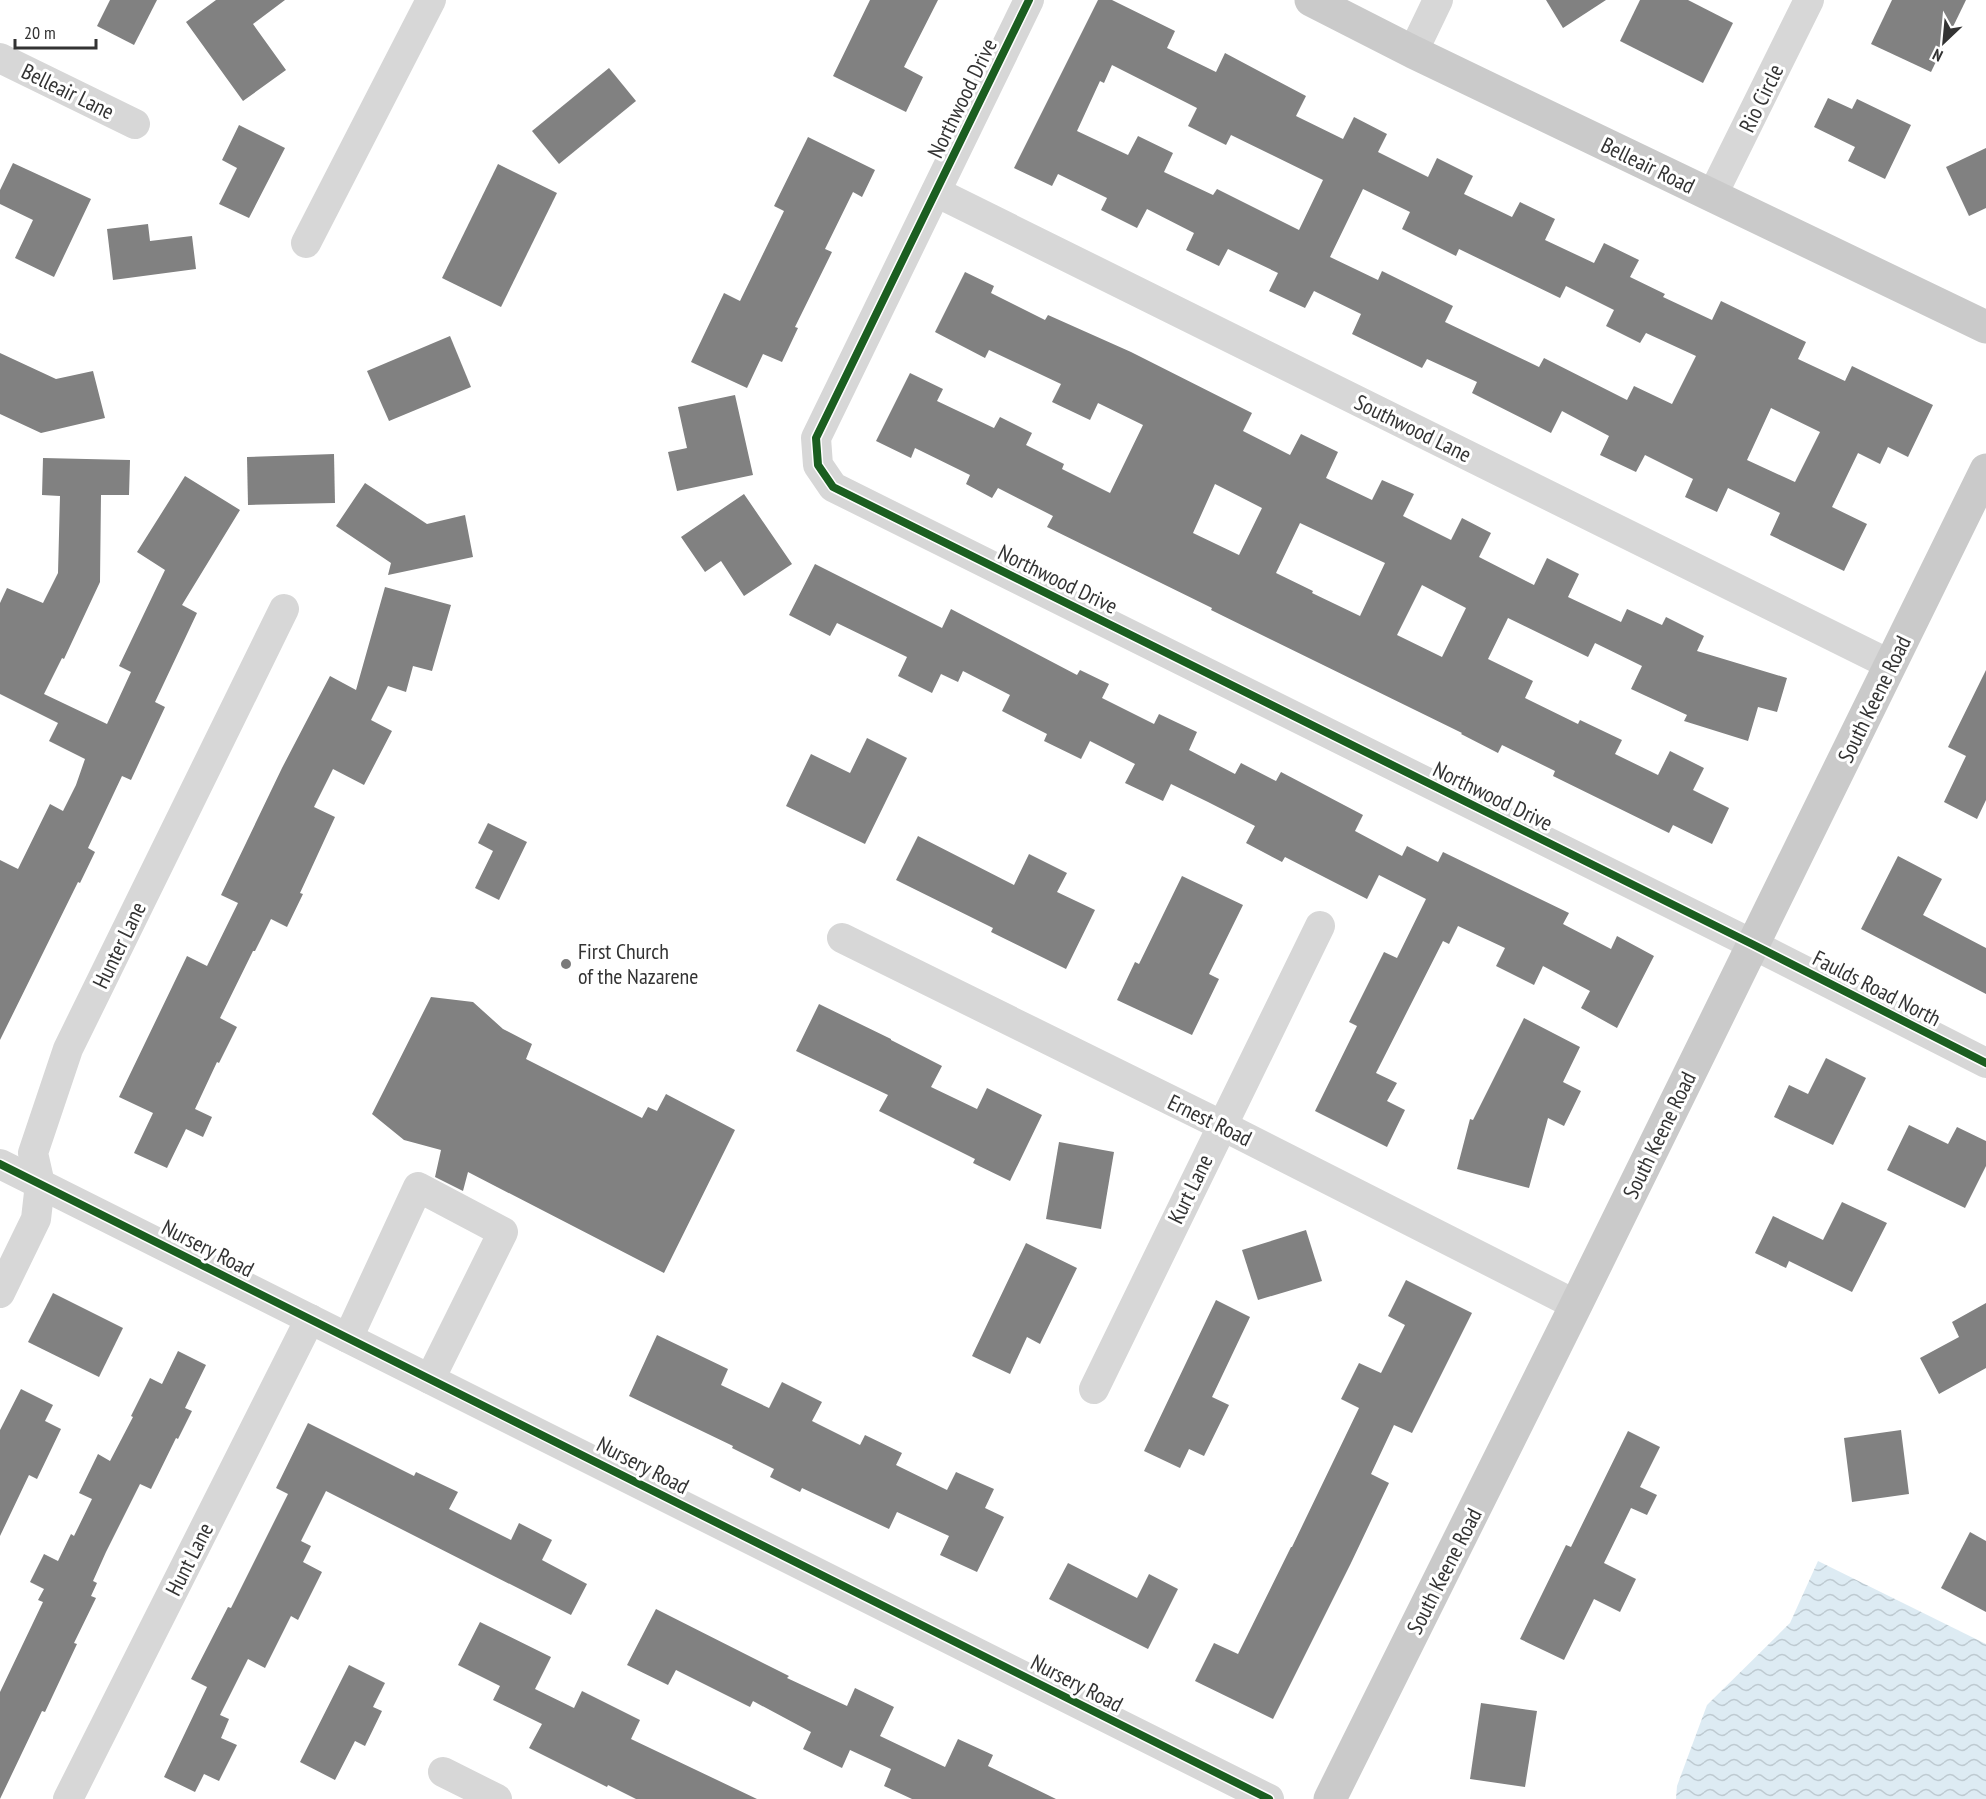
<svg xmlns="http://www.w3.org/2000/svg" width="1986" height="1799" font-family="'PT Sans Narrow',sans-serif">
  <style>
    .water { fill: url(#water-waves) }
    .building { fill: #818181; fill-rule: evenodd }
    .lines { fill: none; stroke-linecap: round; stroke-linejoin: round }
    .minor { stroke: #d7d7d7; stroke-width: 30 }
    .major { stroke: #cacaca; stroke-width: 33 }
    .cycleway-casing { stroke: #fff; stroke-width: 11 }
    .cycleway { stroke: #1b5e20; stroke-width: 8 }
    .poi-dot { fill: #7a7a7a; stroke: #fff; stroke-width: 2 }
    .labels { text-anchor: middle; stroke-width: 6; stroke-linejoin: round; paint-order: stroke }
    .street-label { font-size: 22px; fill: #333; stroke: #fff }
    .poi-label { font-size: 22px; fill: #333; stroke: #fff; text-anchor: start }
  </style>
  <defs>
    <pattern id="water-waves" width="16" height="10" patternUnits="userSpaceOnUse" patternTransform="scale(1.5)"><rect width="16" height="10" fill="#ddebf3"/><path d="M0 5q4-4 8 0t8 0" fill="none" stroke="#becad1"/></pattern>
  </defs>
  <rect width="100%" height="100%" fill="#fff"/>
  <path class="water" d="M1818 1561 1986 1644V1799H1676L1677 1786 1707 1705 1790 1623Z"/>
  <g class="building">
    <path d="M110 0H157L134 45 97 26Z"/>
    <path d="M216 0H285L253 24 286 70 243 101 186 22Z"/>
    <path d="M870 0H938L904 67 923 77 906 112 833 76Z"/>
    <path d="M1098 0H1112L1175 31 1167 48 1216 72 1225 53 1306 96 1296 116 1343 139 1354 117 1387 134 1378 152 1428 177 1437 158 1473 176 1464 194 1512 217 1520 202 1555 219 1545 240 1594 263 1604 243 1639 260 1630 277 1665 294 1663 297 1712 320 1721 301 1806 342 1798 359 1845 381 1852 366 1933 405 1908 457 1888 447 1880 464 1858 453 1832 507 1867 524 1844 571 1770 535 1780 513 1728 488 1717 512 1685 497 1693 479 1645 455 1636 472 1600 455 1609 436 1562 411 1551 433 1472 393 1477 382 1427 359 1422 368 1352 334 1361 314 1314 291 1305 308 1269 291 1278 273 1228 249 1219 266 1186 250 1194 233 1147 209 1137 228 1101 210 1107 198 1058 174 1052 186 1014 168ZM1112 65 1197 108 1188 126 1226 145 1231 135 1323 180 1299 230 1217 189 1213 195 1164 172 1173 153 1138 136 1128 155 1077 131 1100 81 1104 83ZM1363 189 1410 212 1402 229 1456 256 1459 249 1560 298 1566 286 1614 310 1606 326 1640 343 1646 333 1696 356 1672 404 1634 386 1627 400 1544 358 1539 367 1445 322 1453 306 1382 271 1378 280 1330 257ZM1771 408 1820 432 1795 482 1747 460Z"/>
    <path d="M1546 0H1606L1563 28Z"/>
    <path d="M1640 0H1688L1733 23 1703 83 1620 41Z"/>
    <path d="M1892 0H1966L1931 72 1871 44Z"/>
    <path d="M609 68 636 101 559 164 532 131Z"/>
    <path d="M1828 98 1852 109 1857 99 1911 125 1885 179 1848 161 1855 147 1814 127Z"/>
    <path d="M239 125 285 148 249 218 219 204 237 168 222 160Z"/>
    <path d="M808 137 875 170 862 197 853 192 825 249 832 252 795 327 798 328 782 362 763 354 747 388 691 362 724 293 740 301 784 211 774 206Z"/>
    <path d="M1986 148V208L1969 216 1946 167Z"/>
    <path d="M13 163 91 199 54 277 15 258 33 220 0 204V190Z"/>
    <path d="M498 164 557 193 501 307 442 278Z"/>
    <path d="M148 224 150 241 192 236 196 269 113 280 107 229Z"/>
    <path d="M965 272 994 286 991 293 1045 320 1048 315 1131 352 1252 413 1243 431 1290 455 1301 434 1338 452 1326 478 1372 500 1382 480 1414 494 1403 516 1451 540 1462 518 1491 533 1479 557 1534 585 1547 558 1579 574 1568 597 1621 622 1627 609 1662 625 1666 617 1704 636 1697 651 1787 678 1777 712 1758 707 1748 741 1684 721 1687 715 1631 689 1642 666 1595 643 1588 657 1508 618 1488 659 1533 681 1525 698 1578 724 1580 720 1622 740 1615 754 1658 775 1670 751 1704 768 1693 790 1729 808 1712 844 1673 825 1669 833 1553 776 1555 771 1502 745 1498 753 1461 734 1462 733 1211 610 1212 608 1047 527 1053 516 998 488 992 498 966 484 970 475 915 448 911 458 876 441 910 373 943 389 937 401 994 428 1000 417 1032 433 1026 445 1064 464 1062 469 1110 493 1143 425 1098 403 1090 420 1052 402 1061 384 989 350 985 358 935 332ZM1215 484 1262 508 1239 555 1193 533ZM1300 523 1385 563 1360 616 1312 593 1313 591 1276 573ZM1422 585 1466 608 1442 657 1397 635Z"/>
    <path d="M450 336 471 387 389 421 367 371Z"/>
    <path d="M0 353 56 379 93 371 105 418 41 433 0 414Z"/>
    <path d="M735 395 753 475 677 491 668 452 687 448 678 407Z"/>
    <path d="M334 454 335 503 248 505 247 457Z"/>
    <path d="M43 458 130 460 129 495H101L100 582 64 659 62 658 44 694 107 724 131 672 119 666 165 570 137 552 185 476 240 510 182 605 197 613 155 702 165 707 131 780 122 776 88 848 95 852 80 883 78 882 0 1040V860L18 869 50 804 63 811 76 785 85 759 49 741 58 723 0 694V603L7 588 43 603 58 573 60 496 42 495Z"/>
    <path d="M365 483 427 524 465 515 473 557 388 575 391 563 336 526Z"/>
    <path d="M744 494 792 564 744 596 721 561 705 572 681 537Z"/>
    <path d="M815 564 942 628 951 609 1077 675 1080 670 1109 684 1102 698 1154 724 1159 714 1197 732 1189 750 1235 774 1241 763 1276 781 1281 772 1363 815 1355 831 1402 856 1407 846 1438 862 1443 852 1569 913 1563 924 1611 949 1617 936 1654 956 1617 1028 1581 1008 1590 991 1543 966 1534 985 1496 966 1505 948 1458 926 1449 944 1443 941 1376 1073 1397 1083 1387 1101 1405 1110 1387 1147 1315 1111 1357 1026 1349 1022 1384 952 1397 958 1426 899 1379 875 1367 899 1285 857 1282 862 1246 843 1255 826 1208 802 1171 784 1163 801 1125 783 1135 764 1090 741 1081 759 1044 741 1047 734 1002 711 1010 695 963 671 958 682 941 674 932 693 898 676 907 657 837 623 830 636 789 615Z"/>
    <path d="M385 587 451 605 432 671 413 666 406 692 388 686 371 720 392 731 364 785 333 769 314 807 335 817 300 893 303 894 287 927 271 919 255 951H253L220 1018 237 1027 219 1063 217 1062 195 1109 212 1117 203 1137 186 1129 167 1168 134 1153 153 1113 119 1097 187 956 207 966 238 903 221 895 282 768 330 676 356 690Z"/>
    <path d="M1986 670V800L1977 819 1944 802 1966 756 1948 747Z"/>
    <path d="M867 738 907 758 865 844 786 806 811 754 850 773Z"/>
    <path d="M488 823 527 842 499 900 475 888 493 851 478 843Z"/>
    <path d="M918 836 1014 885 1029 854 1067 873 1057 892 1095 910 1066 969 991 932 993 928 896 880Z"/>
    <path d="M1898 856 1942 879 1923 915 1986 948V994L1861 929Z"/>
    <path d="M1182 876 1243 905 1209 974 1219 979 1192 1035 1117 1000 1135 962 1139 964Z"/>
    <path d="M431 997 473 1002 503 1029 532 1044 526 1059 642 1118 648 1107 657 1111 666 1094 735 1130 664 1273 468 1172 463 1191 435 1177 441 1150 404 1140 372 1114Z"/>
    <path d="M819 1004 891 1039V1040L942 1066 931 1087 977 1109 987 1088 1042 1115 1010 1181 973 1163 975 1159 879 1111 888 1095 796 1051Z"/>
    <path d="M1524 1018 1580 1047 1563 1082 1581 1091 1564 1126 1548 1118 1529 1188 1457 1169 1470 1119 1473 1120Z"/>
    <path d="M1826 1058 1866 1078 1833 1145 1774 1117 1789 1085 1808 1094Z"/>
    <path d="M1909 1125 1948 1144 1957 1127 1986 1141V1166L1965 1208 1887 1170Z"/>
    <path d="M1059 1142 1114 1152 1101 1229 1046 1219Z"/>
    <path d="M1842 1202 1887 1223 1852 1292 1789 1261 1786 1268 1755 1253 1773 1216 1823 1240Z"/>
    <path d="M1306 1230 1322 1281 1258 1300 1242 1250Z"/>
    <path d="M1026 1243 1077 1268 1040 1344 1027 1337 1010 1374 972 1356Z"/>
    <path d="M1406 1280 1472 1313 1412 1433 1394 1425 1371 1474 1389 1483 1351 1563 1273 1719 1195 1681 1214 1643 1238 1654 1247 1636 1291 1547H1292L1359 1408 1341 1399 1359 1363 1381 1373 1405 1325 1388 1316Z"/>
    <path d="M53 1293 123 1328 99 1377 28 1342Z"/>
    <path d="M1216 1300 1250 1317 1212 1397 1229 1405 1204 1456 1189 1449 1180 1468 1144 1451Z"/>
    <path d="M1986 1303V1368L1939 1394 1920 1358 1959 1337 1952 1322Z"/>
    <path d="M657 1335 728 1369 721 1385 769 1408 782 1382 822 1402 812 1421 860 1445 865 1435 902 1453 896 1465 947 1490 956 1472 994 1489 985 1508 1004 1517 977 1572 940 1555 949 1536 897 1512 889 1529 802 1488 800 1492 770 1477 774 1469 732 1448 733 1446 629 1396Z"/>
    <path d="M178 1351 206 1365 185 1408 192 1411 178 1439 176 1438 151 1489 140 1484 106 1552 93 1581 97 1583 91 1596 96 1598 74 1643 77 1644 45 1712 42 1711 0 1799V1692L43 1602 38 1600 44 1589 30 1582 44 1554 58 1561 71 1534 74 1536 92 1499 79 1493 98 1454 110 1461 133 1417 131 1416 150 1378 162 1384Z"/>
    <path d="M21 1389 53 1405 45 1421 61 1429 37 1479 29 1475 0 1536V1430Z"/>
    <path d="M308 1423 414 1476 416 1472 458 1492 449 1509 511 1540 519 1523 552 1540 542 1560 587 1584 571 1615 326 1491 301 1541 311 1546 303 1562 322 1572 298 1620 291 1616 265 1668 248 1659 220 1715 229 1719 221 1738 237 1745 219 1781 204 1774 195 1792 164 1777 207 1687 191 1679 228 1607 231 1608 288 1494 276 1488Z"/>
    <path d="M1901 1430 1909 1494 1852 1502 1844 1438Z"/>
    <path d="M1628 1431 1660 1447 1640 1487 1657 1495 1647 1515 1631 1508 1604 1563 1636 1579 1620 1612 1594 1599 1564 1660 1520 1639 1566 1545 1571 1547Z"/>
    <path d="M1970 1532 1986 1541V1612L1941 1588Z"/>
    <path d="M1068 1563 1137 1598 1149 1574 1178 1589 1148 1649 1049 1599Z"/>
    <path d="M656 1609 789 1676 787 1678 847 1706 855 1688 894 1707 880 1736 945 1767 958 1739 993 1755 988 1766 1056 1799H912L884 1786 891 1769 850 1750 842 1768 803 1749 811 1732 753 1701 750 1707 676 1670 668 1685 627 1665Z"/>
    <path d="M480 1622 551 1657 535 1689 574 1708 582 1691 640 1720 631 1739 757 1799H636L608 1785 607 1787 529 1748 542 1724 493 1700 500 1686 458 1665Z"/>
    <path d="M349 1665 385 1683 373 1707 382 1711 365 1746 355 1741 335 1780 300 1762Z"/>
    <path d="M1481 1703 1537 1711 1525 1787 1470 1779Z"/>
  </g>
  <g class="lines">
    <g class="minor">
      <path d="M1029 0 816 438 818 465 833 487 1752 944 1986 1063"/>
      <path d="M1413 52 1438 0"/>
      <path d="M0 58 135 124"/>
      <path d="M936 192 1891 665"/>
      <path d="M1712 196 1809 0"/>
      <path d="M306 243 431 0"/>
      <path d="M842 938 1221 1125 1576 1305"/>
      <path d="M0 1164 1269 1799"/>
      <path d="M0 1293 36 1219 40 1184 33 1153 68 1049 284 609"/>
      <path d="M348 1338 418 1187 503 1232 430 1379"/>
      <path d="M1094 1389 1320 926"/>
      <path d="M443 1772 497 1799"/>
      <path d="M68 1799 310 1319"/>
    </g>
    <g class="major">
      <path d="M1311 0 1413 52 1986 327"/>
      <path d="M1330 1799 1576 1305 1986 470"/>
    </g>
    <g class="cycleway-casing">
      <g id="cycleway">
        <path d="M1029 0 816 438 818 465 833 487 1752 944 1986 1063"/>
        <path d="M0 1164 1269 1799"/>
      </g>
    </g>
    <use href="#cycleway" class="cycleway"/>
  </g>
  <circle class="poi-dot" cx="566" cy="964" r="6"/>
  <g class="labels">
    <g class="street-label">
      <text transform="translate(68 91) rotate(26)" y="8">Belleair Lane</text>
      <text transform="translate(962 98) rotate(-64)" y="8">Northwood Drive</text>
      <text transform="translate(1761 98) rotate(-64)" y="8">Rio Circle</text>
      <text transform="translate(1648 165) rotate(26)" y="8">Belleair Road</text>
      <text transform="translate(1413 428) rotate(26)" y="8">Southwood Lane</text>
      <text transform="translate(1058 579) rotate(26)" y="8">Northwood Drive</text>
      <text transform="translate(1874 699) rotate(-64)" y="8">South Keene Road</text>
      <text transform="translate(1493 796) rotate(26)" y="8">Northwood Drive</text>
      <text transform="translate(119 945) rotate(-64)" y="8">Hunter Lane</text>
      <text transform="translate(1877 988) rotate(27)" y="8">Faulds Road North</text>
      <text transform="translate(1210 1120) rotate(26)" y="8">Ernest Road</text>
      <text transform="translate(1659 1135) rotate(-64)" y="8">South Keene Road</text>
      <text transform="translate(1190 1189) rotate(-64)" y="8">Kurt Lane</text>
      <text transform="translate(208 1248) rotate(27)" y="8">Nursery Road</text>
      <text transform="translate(643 1465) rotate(27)" y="8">Nursery Road</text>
      <text transform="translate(189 1559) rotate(-63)" y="8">Hunt Lane</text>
      <text transform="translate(1444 1571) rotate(-63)" y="8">South Keene Road</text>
      <text transform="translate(1077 1683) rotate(27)" y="8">Nursery Road</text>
    </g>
    <g class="poi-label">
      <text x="578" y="959">First Church<tspan x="578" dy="25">of the Nazarene</tspan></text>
    </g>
  </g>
  <g transform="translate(1944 42) rotate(206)" stroke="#ffffff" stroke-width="4.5" paint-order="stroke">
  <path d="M0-4.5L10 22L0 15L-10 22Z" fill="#333333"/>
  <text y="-9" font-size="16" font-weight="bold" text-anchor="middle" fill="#333333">N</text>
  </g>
  <path d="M15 39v9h81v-9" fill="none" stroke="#333333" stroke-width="3"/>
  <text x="24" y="39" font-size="18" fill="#333333" stroke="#ffffff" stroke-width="4.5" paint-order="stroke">20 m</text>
</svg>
